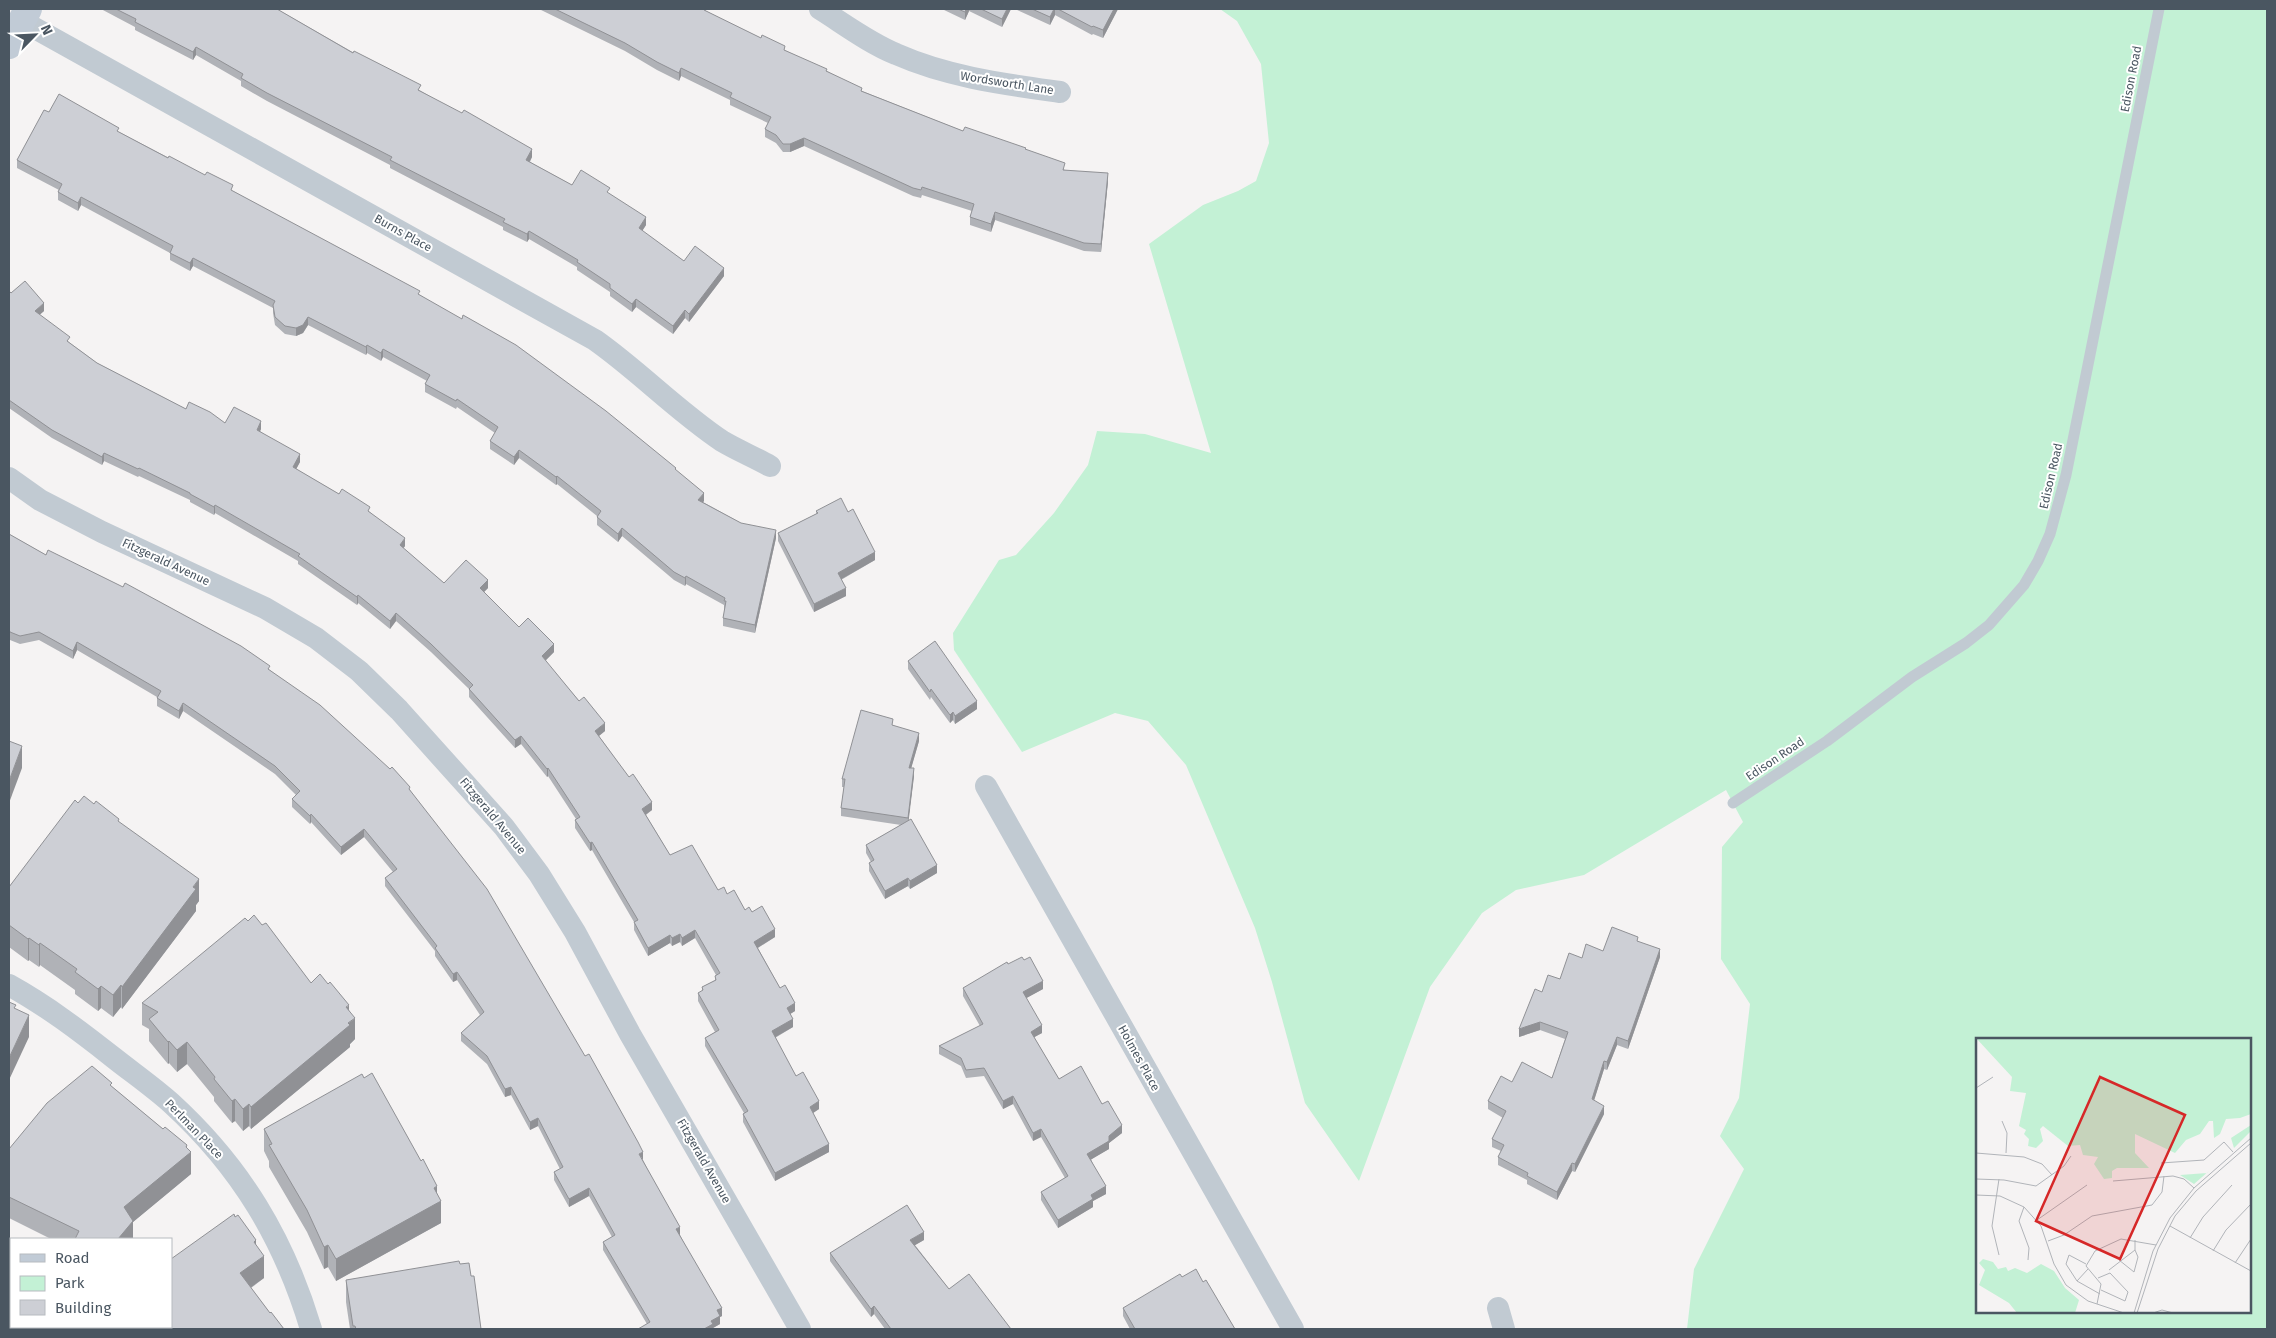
<svg xmlns="http://www.w3.org/2000/svg" width="2276" height="1338" font-family="'Fira Sans',sans-serif">
  <style>
    .green { fill: #c3f1d5; fill-rule: evenodd }
    .lines { fill: none; stroke-linecap: round; stroke-linejoin: round }
    .service { stroke: #c1cad2; stroke-width: 11 }
    .minor { stroke: #c1cad2; stroke-width: 22 }
    .secondary { stroke: #c1cbd6; stroke-width: 28 }
    .wall { fill: #b0b2b7 }
    .shaded-wall { fill: #909195 }
    .building { fill: #cdcfd5; stroke: #909195 }
    .labels { text-anchor: middle; stroke-width: 4; stroke-linejoin: round; paint-order: stroke }
    .street-label { font-size: 12px; fill: #4a5661; stroke: #fff }
    .inset-road { fill: none; stroke: #b1b4b9; stroke-width: 1 }
    .view { fill: #d62828; fill-opacity: 0.15; stroke: #d62828; stroke-width: 2.5 }
    .inset-edge { fill: none; stroke: #4a5661; stroke-width: 2.5 }
  </style>
  <rect width="100%" height="100%" fill="#f5f3f3"/>
  <path class="green" d="M1220 9H2267V1329H1687L1694 1269 1744 1169 1720 1136 1739 1098 1750 1004 1721 959 1722 847 1743 822 1726 790 1584 875 1516 890 1482 913 1430 987 1359 1181 1305 1103 1272 982 1255 928 1186 765 1148 721 1115 713 1022 752 954 650 953 633 999 560 1016 555 1054 513 1088 465 1097 431 1145 434 1211 453 1149 244 1203 205 1238 191 1256 181 1269 143 1261 64 1237 21ZM1977 1039H2250V1312H1977Z"/>
  <g class="lines">
    <path class="service" d="M1733 803 1827 741 1912 677 1966 643 1989 625 2024 585 2038 561 2050 534 2066 475 2159 9"/>
    <g class="minor">
      <path d="M820 9C844 24 869 43 896 54 948 77 1004 84 1060 92"/>
      <path d="M22 21 595 340C639 371 677 411 722 441 737 450 754 457 770 466"/>
      <path d="M9 478 40 500 102 532 265 608 316 638 359 671 399 710 504 827 539 874 575 932 630 1034 800 1329"/>
      <path d="M986 786 1293 1329"/>
      <path d="M9 985C47 1006 81 1032 114 1058 133 1073 153 1087 171 1103 241 1167 284 1239 311 1329"/>
      <path d="M1498 1308 1504 1329"/>
    </g>
    <path class="secondary" d="M9 45 28 9"/>
  </g>
  <g class="wall">
    <path d="M101 9H277L421 91 532 157 530 162 572 185 610 194 646 225 642 231 684 261 724 276 689 322 685 318 673 334 636 307 632 312 610 296V292L577 270V267L529 239 527 242 503 230V227L390 168V165L267 101 241 86V81L196 55 193 60 135 30V27Z"/>
    <path d="M539 9H706V11L827 71 862 91 963 131 1026 150 1065 170 1108 181 1101 252 1084 251 995 220 991 232 970 225V217L972 211 922 195 921 198 913 196 804 146 790 152H783L776 143 765 137V129L768 123 730 105V100L681 76 679 81 657 70 625 51Z"/>
    <path d="M942 9H1011L1002 27 969 11 965 20Z"/>
    <path d="M1015 9H1118L1103 38 1093 34 1092 35 1055 15 1050 25Z"/>
    <path d="M49 112 119 132 233 191 420 295 676 471 704 501 703 502 741 523 776 538 755 633 723 626V618L725 609H724V605L686 584 685 586 674 580 622 536 618 542 597 525V516L557 484 556 485 519 458 514 465 490 449V441L495 433 457 407 456 409 425 392V384L427 381 383 357 381 361 367 353 366 355 308 325 303 333 296 336 285 334 275 325 273 313V308L193 266 190 271 170 260V253L81 205 78 211 58 200V192L59 190 17 168V160Z"/>
    <path d="M9 291 44 311 39 315 70 343 97 363 186 409 225 423 261 429 260 431 300 462 296 469 370 512 405 546 403 548 444 583 488 588 484 592 519 627 554 652 545 661 605 731 599 736 652 810 646 815 670 855 718 890 727 894 745 910 752 912 775 937 758 948 780 988 795 1011 790 1014 793 1027 775 1038 796 1076 819 1109 813 1113 829 1152 775 1181 743 1122V1114L744 1113 705 1046V1038L715 1032 698 1001V993L702 991V987L715 980V976L716 975 695 938 682 946 680 942 672 946 670 943 648 956 634 930V922L592 850 590 851 575 828V820L576 819 548 776 547 777 521 744 515 748 469 697V689L431 652 396 621 390 629 358 603 357 605 298 564V561L215 513 214 515 190 502V500L139 476 138 477 104 461 102 465 52 438 9 408Z"/>
    <path d="M816 511 848 512 875 560 841 580 846 596 814 612 778 541V533L816 514Z"/>
    <path d="M9 534 46 555 270 670 410 790 643 1160 680 1235 722 1316 720 1317V1324L713 1328V1329L647 1324 603 1250V1242L612 1237 589 1196 569 1207 554 1180V1172L560 1169 538 1126 530 1130 511 1095 505 1097 487 1064 461 1041V1033L480 1015 457 980 453 982 435 956V951L385 886V878L393 872 364 837 341 855 311 822 310 824 292 807V799L296 795 275 774 183 711 179 719 157 706V697L77 650 73 659 39 640 20 644 10 640 9 637Z"/>
    <path d="M908 661 977 709 955 724 953 720 950 723 931 697 930 700 908 669Z"/>
    <path d="M893 725 919 741 911 768 914 776 908 821 937 873 910 889 908 886 885 899 869 871V863L871 862 866 853V845L901 825 841 816V808L844 787H842V779Z"/>
    <path d="M78 803 119 822 199 901 196 905V911L122 1009 121 1007 113 1017 101 1008 98 1011 75 994V990L40 965 39 967 29 960 28 961 9 947V887Z"/>
    <path d="M1638 941 1660 957 1628 1049 1617 1045 1607 1070 1604 1069 1594 1100 1604 1114 1575 1172 1572 1171 1557 1200 1527 1184V1180L1498 1165V1157L1501 1151 1492 1147V1139L1503 1118 1488 1109V1101L1512 1082 1552 1078 1565 1039 1540 1030 1519 1037 1542 992 1560 979 1603 951Z"/>
    <path d="M1008 964 1043 989 1026 998 1042 1033 1034 1037 1059 1079 1102 1104 1122 1133 1109 1143V1149L1091 1159 1106 1194 1093 1201V1207L1058 1228 1041 1200V1192L1065 1178 1041 1137 1033 1141 1013 1104 1003 1109 984 1076 966 1078 961 1066 939 1054V1046L980 1026 963 996V988Z"/>
    <path d="M311 983 349 1010 355 1039 350 1044V1047L251 1129 249 1126 243 1131 235 1121 232 1123 214 1101V1097L187 1064 177 1072 169 1063 168 1064 149 1041V1029L142 1025V1003Z"/>
    <path d="M112 1087 187 1149 191 1174 133 1222V1239H51L9 1218V1149Z"/>
    <path d="M264 1129 437 1193 441 1223 336 1281 328 1267 324 1269 307 1232 269 1167V1161L264 1151Z"/>
    <path d="M924 1240 915 1245 949 1289 1011 1329H885L874 1314 871 1317 830 1261V1253Z"/>
    <path d="M256 1245 264 1278 251 1288 270 1313 284 1329H137L136 1327H171Z"/>
    <path d="M11 1257V1327H65L64 1329H9V1260Z"/>
    <path d="M460 1264 481 1329H350L346 1302V1280Z"/>
    <path d="M1182 1277 1203 1282 1235 1329H1130L1123 1316V1308Z"/>
  </g>
  <g class="shaded-wall">
    <path d="M966 9H969V11L965 20V12Z"/>
    <path d="M1007 9H1011L1002 27V19Z"/>
    <path d="M1054 9H1055V15L1050 25V17Z"/>
    <path d="M1114 9H1118L1103 38V30Z"/>
    <path d="M196 47V55L193 60V52Z"/>
    <path d="M681 68V76L679 81V73Z"/>
    <path d="M804 138V146L790 152V144Z"/>
    <path d="M532 149V157L526 168V160Z"/>
    <path d="M1108 173V181L1101 252V244Z"/>
    <path d="M81 197V205L78 211V203Z"/>
    <path d="M995 212V220L991 232V224Z"/>
    <path d="M646 217V225L639 236V228Z"/>
    <path d="M529 231V239L527 242V234Z"/>
    <path d="M193 258V266L190 271V263Z"/>
    <path d="M724 268V276L689 322V314Z"/>
    <path d="M636 299V307L632 312V304Z"/>
    <path d="M44 303V311L35 319V311Z"/>
    <path d="M685 310V318L673 334V326Z"/>
    <path d="M308 317V325L303 333 296 336V328Z"/>
    <path d="M367 345V353L366 355V347Z"/>
    <path d="M383 349V357L381 361V353Z"/>
    <path d="M261 421V429L257 438V430Z"/>
    <path d="M519 450V458L514 465V457Z"/>
    <path d="M104 453V461L102 465V457Z"/>
    <path d="M300 454V462L293 475V467Z"/>
    <path d="M557 476V484L556 485V477Z"/>
    <path d="M704 493V501L698 508V500Z"/>
    <path d="M215 505V513L214 515V507Z"/>
    <path d="M622 528V536L618 542V534Z"/>
    <path d="M776 530V538L755 633V625Z"/>
    <path d="M405 538V546L400 553V545Z"/>
    <path d="M875 552V560L838 581V573Z"/>
    <path d="M686 576V584L685 586V578Z"/>
    <path d="M488 580V588L480 596V588Z"/>
    <path d="M846 588V596L814 612V604Z"/>
    <path d="M358 595V603L357 605V597Z"/>
    <path d="M396 613V621L390 629V621Z"/>
    <path d="M77 642V650L73 659V651Z"/>
    <path d="M554 644V652L542 664V656Z"/>
    <path d="M977 701V709L955 724V716Z"/>
    <path d="M183 703V711L179 719V711Z"/>
    <path d="M953 712V720L950 723V715Z"/>
    <path d="M605 723V731L595 739V731Z"/>
    <path d="M919 733V741L909 776V768Z"/>
    <path d="M521 736V744L515 748V740Z"/>
    <path d="M22 746V768L9 803V781Z"/>
    <path d="M548 768V776L547 777V769Z"/>
    <path d="M914 768V776L908 826V818Z"/>
    <path d="M652 802V810L642 817V809Z"/>
    <path d="M311 814V822L310 824V816Z"/>
    <path d="M364 829V837L341 855V847Z"/>
    <path d="M592 842V850L590 851V843Z"/>
    <path d="M937 865V873L910 889V881Z"/>
    <path d="M908 878V886L885 899V891Z"/>
    <path d="M199 879V901L196 905V911L122 1009V987Z"/>
    <path d="M775 929V937L754 950V942Z"/>
    <path d="M695 930V938L682 946V938Z"/>
    <path d="M680 934V942L672 946V938Z"/>
    <path d="M670 935V943L648 956V948Z"/>
    <path d="M29 938V960L28 961V939Z"/>
    <path d="M40 943V965L39 967V945Z"/>
    <path d="M1660 949V957L1628 1049V1041Z"/>
    <path d="M457 972V980L453 982V974Z"/>
    <path d="M1043 981V989L1023 1000V992Z"/>
    <path d="M121 985V1007L113 1017V995Z"/>
    <path d="M101 986V1008L98 1011V989Z"/>
    <path d="M795 1003V1011L787 1016V1008Z"/>
    <path d="M349 1005V1023L355 1018V1039L350 1044V1047L251 1129V1107Z"/>
    <path d="M29 1015V1037L9 1080V1058Z"/>
    <path d="M793 1019V1027L772 1039V1031Z"/>
    <path d="M1540 1022V1030L1519 1037V1029Z"/>
    <path d="M1042 1025V1033L1031 1039V1032Z"/>
    <path d="M1617 1037V1045L1607 1070V1062Z"/>
    <path d="M169 1041V1063L168 1064V1042Z"/>
    <path d="M187 1042V1064L177 1072V1050Z"/>
    <path d="M1604 1061V1069L1592 1107V1099Z"/>
    <path d="M511 1087V1095L505 1097V1089Z"/>
    <path d="M1013 1096V1104L1003 1109V1101Z"/>
    <path d="M235 1099V1121L232 1123V1101Z"/>
    <path d="M819 1101V1109L810 1115V1107Z"/>
    <path d="M249 1104V1126L243 1131V1109Z"/>
    <path d="M1604 1106V1114L1575 1172V1164Z"/>
    <path d="M538 1118V1126L530 1130V1122Z"/>
    <path d="M1122 1125V1133L1109 1143V1149L1087 1162V1154Z"/>
    <path d="M1041 1129V1137L1033 1141V1133Z"/>
    <path d="M829 1144V1152L775 1181V1173Z"/>
    <path d="M187 1145V1155L191 1152V1174L133 1222V1239H118L124 1207Z"/>
    <path d="M643 1152V1160L639 1154Z"/>
    <path d="M1572 1163V1171L1557 1200V1192Z"/>
    <path d="M437 1186V1203L441 1201V1223L336 1281V1259Z"/>
    <path d="M1106 1186V1194L1093 1201V1207L1058 1228V1220L1091 1195Z"/>
    <path d="M589 1188V1196L569 1207V1199Z"/>
    <path d="M680 1227V1235L676 1237V1229Z"/>
    <path d="M924 1232V1240L910 1248V1240Z"/>
    <path d="M256 1240V1262L264 1256V1278L240 1295V1273L254 1242Z"/>
    <path d="M328 1245V1267L324 1269V1247Z"/>
    <path d="M874 1306V1314L871 1317V1309Z"/>
    <path d="M722 1308V1316L720 1317V1324L713 1328V1329H704L711 1321 717 1310Z"/>
    <path d="M48 1327H65L64 1329H47Z"/>
  </g>
  <g class="building">
    <path d="M116 9H277L353 53 354 51 421 85 418 90 462 113 464 110 532 149 526 160 572 185 581 170 610 188 607 192 646 217 639 228 684 261 695 246 724 268 689 314 685 310 673 326 636 299 632 304 610 288V284L577 262 578 260 529 231 527 234 503 222 505 219 390 160 392 157 267 93 241 78 243 74 196 47 193 52 135 22 136 19Z"/>
    <path d="M555 9H704V10L761 38 762 35 785 46 784 50 827 69 826 71 862 88 861 91 963 131 965 127 1026 148 1025 149 1065 163 1063 170 1108 173 1101 244 1084 243 995 212 991 224 970 217 974 204 922 187 921 190 913 188 804 138 790 144H783L776 135 765 129 771 117 730 97 732 93 681 68 679 73 657 62 625 43Z"/>
    <path d="M958 9H966L965 12Z"/>
    <path d="M981 9H1007L1002 19Z"/>
    <path d="M1032 9H1054L1050 17Z"/>
    <path d="M1058 9H1114L1103 30 1093 26 1092 27Z"/>
    <path d="M59 94 119 128 117 131 168 158 169 156 205 175 207 172 233 185 231 190 420 291 418 294 462 319 463 315 516 345 606 411 676 468 675 469 704 493 698 500 741 523 776 530 755 625 723 618 726 601H724L725 598 686 576 685 578 674 572 622 528 618 534 597 517 601 511 557 476 556 477 519 450 514 457 490 441 498 427 457 399 456 401 425 384 430 375 383 349 381 353 367 345 366 347 308 317 303 325 296 328 285 326 275 317 273 305 275 301 193 258 190 263 170 253 173 246 81 197 78 203 58 192 62 184 17 160 44 110 49 112Z"/>
    <path d="M25 281 44 303 35 311 70 337 67 341 97 363 186 409 189 402 210 412 225 423 234 407 261 421 257 430 300 454 293 467 339 494 342 489 370 507 368 511 405 538 400 545 444 583 466 560 488 580 480 588 519 627 528 618 554 644 542 656 579 701 584 697 605 723 595 731 629 777 633 774 652 802 642 809 670 855 692 845 718 890 724 887 727 894 734 890 745 910 749 907 752 912 762 906 775 929 754 942 780 988 785 985 795 1003 787 1008 793 1019 772 1031 796 1076 803 1072 819 1101 810 1107 829 1144 775 1173 743 1114 748 1111 705 1038 719 1030 698 993 703 990 702 987 716 980 715 976 720 973 695 930 682 938 680 934 672 938 670 935 648 948 634 922 638 920 592 842 590 843 575 820 580 817 548 768 547 769 521 736 515 740 469 689 473 685 431 644 396 613 390 621 358 595 357 597 298 556 300 554 215 505 214 507 190 494V493L139 468 138 469 104 453 102 457 52 430 9 400V291L11 293Z"/>
    <path d="M841 498 848 512 853 509 875 552 838 573 846 588 814 604 778 533 818 513 816 511Z"/>
    <path d="M9 534 46 555 48 550 123 587 125 583 241 646 270 666 268 669 320 705 390 769 392 767 410 787 409 789 487 889 585 1056 589 1054 638 1142 643 1152 639 1154 680 1227 676 1229 722 1308 717 1310 720 1316 711 1321 713 1324 704 1329H638L650 1322 603 1242 615 1235 589 1188 569 1199 554 1172 563 1167 538 1118 530 1122 511 1087 505 1089 487 1056 461 1033 484 1012 457 972 453 974 435 948 437 946 385 878 397 869 364 829 341 847 311 814 310 816 292 799 300 791 275 766 183 703 179 711 157 698 161 691 77 642 73 651 39 632 20 636 10 632 9 630Z"/>
    <path d="M935 641 977 701 955 716 953 712 950 715 931 689 930 692 908 661Z"/>
    <path d="M861 710 893 719 892 725 919 733 909 768H914L908 818 841 808 845 779H842Z"/>
    <path d="M9 741 22 746 9 781Z"/>
    <path d="M84 796 94 804 96 801 119 819 118 821 199 879 193 887 196 889 122 987 121 985 113 995 101 986 98 989 75 972 77 969 40 943 39 945 29 938 28 939 9 925V887L75 800 78 803Z"/>
    <path d="M911 819 937 865 910 881 908 878 885 891 869 863 874 860 866 845Z"/>
    <path d="M254 915 262 925 266 923 311 983 320 974 328 984 330 982 349 1005 346 1007 355 1018 348 1023 350 1025 251 1107 249 1104 243 1109 235 1099 232 1101 214 1079 215 1077 187 1042 177 1050 169 1041 168 1042 149 1019 158 1012 142 1003 245 918 248 921Z"/>
    <path d="M1612 927 1638 937 1637 941 1660 949 1628 1041 1617 1037 1607 1062 1604 1061 1592 1099 1604 1106 1575 1164 1572 1163 1557 1192 1527 1176 1528 1173 1498 1157 1504 1145 1492 1139 1506 1111 1488 1101 1501 1076 1512 1082 1522 1062 1552 1078 1568 1032 1540 1022 1519 1029 1535 989 1542 992 1548 975 1560 979 1569 953 1582 958 1586 944 1603 951Z"/>
    <path d="M1022 957 1024 960 1030 957 1043 981 1023 992 1042 1025 1031 1032 1059 1079 1081 1066 1102 1104 1108 1101 1122 1125 1109 1136V1141L1087 1154 1106 1186 1091 1195 1093 1199 1058 1220 1041 1192 1068 1176 1041 1129 1033 1133 1013 1096 1003 1101 984 1068 966 1070 961 1058 939 1046 983 1024 963 988 1007 962 1008 964Z"/>
    <path d="M9 1002 16 1005 14 1008 29 1015 9 1058Z"/>
    <path d="M92 1066 112 1083 110 1085 163 1129 165 1127 187 1145 186 1147 191 1152 124 1207 133 1221 118 1239H75L79 1231 9 1197V1149L47 1103Z"/>
    <path d="M372 1073 421 1161 423 1159 437 1186 434 1188 441 1201 336 1259 328 1245 324 1247 307 1210 269 1145 272 1144 264 1129 362 1074 364 1078Z"/>
    <path d="M907 1205 924 1232 910 1240 949 1289 969 1274 1011 1329H891L874 1306 871 1309 830 1253Z"/>
    <path d="M234 1214 235 1217 238 1215 256 1240 254 1242 264 1256 240 1273 270 1313 271 1312 284 1329H153L151 1327H171V1259Z"/>
    <path d="M11 1257V1318L9 1316V1260Z"/>
    <path d="M459 1261 460 1264 469 1263 471 1276H474L481 1329H356L355 1326H353L346 1280Z"/>
    <path d="M1196 1269 1203 1282 1206 1280 1235 1329H1135L1123 1308 1180 1274 1182 1277Z"/>
    <path d="M21 1327H48L47 1329H23Z"/>
    <path d="M70 1327H100L102 1329H67Z"/>
  </g>
  <g class="labels">
    <g class="street-label">
      <text transform="translate(2131 79) rotate(-79)" y="4">Edison Road</text>
      <text transform="translate(1007 83) rotate(9)" y="4">Wordsworth Lane</text>
      <text transform="translate(403 233) rotate(29)" y="4">Burns Place</text>
      <text transform="translate(2051 476) rotate(-77)" y="4">Edison Road</text>
      <text transform="translate(166 562) rotate(25)" y="4">Fitzgerald Avenue</text>
      <text transform="translate(1775 759) rotate(-34)" y="4">Edison Road</text>
      <text transform="translate(493 816) rotate(50)" y="4">Fitzgerald Avenue</text>
      <text transform="translate(1139 1058) rotate(61)" y="4">Holmes Place</text>
      <text transform="translate(194 1129) rotate(46)" y="4">Perlman Place</text>
      <text transform="translate(704 1161) rotate(60)" y="4">Fitzgerald Avenue</text>
    </g>
  </g>
  <g transform="translate(1976 1038)">
    <rect width="275" height="275" fill="#f5f3f3"/>
    <path d="M0 0H275V76L264 80 250 81 244 96 238 100 237 83H233L224 96 210 102 199 115 159 96V115L173 130H141L136 133V140L128 141 118 126 122 119 107 117 104 107 92 108 67 88 64 91 67 103 60 110 52 108 53 101 48 96 50 92 43 88 50 55 34 53 36 39ZM275 87V93L258 110 255 100ZM233 133 218 146 204 137 231 135ZM7 221 17 224 22 231 30 229 32 233 39 230 51 235 65 226 78 233 89 250 103 262 99 275H41L33 265 3 247 9 232 3 225Z" fill="#c3f1d5"/>
    <path class="inset-road" d="M0 50 17 39M26 83 31 95 30 115M0 115 48 119 66 126 76 137M185 125 228 122 248 104 257 114M0 141 28 142 60 148 88 128 95 118M137 143 197 138 208 141 218 150M0 157 24 158 48 169 65 188 78 226 90 247 112 263 148 275M48 169 43 183 53 210 52 222M61 182 111 147M194 188 275 233M214 200 227 179 256 147M72 203 88 197 116 178 176 167 186 154 188 138M237 213 250 192 275 166M23 217 16 188 23 141M143 222 158 234 162 219 159 212M259 225 275 201M110 226 93 217 90 226 101 243 124 256M133 232 159 212V202M122 240 134 235 152 254 149 263 125 252M101 243 112 231M121 266 125 246 110 228 119 213 145 201 180 207M158 275 177 213 194 180 218 150 275 100M161 275 182 211 199 178 220 153 275 105M177 275 186 272 197 275"/>
    <path class="view" d="M124 39 209 77 144 221 60 183Z"/>
    <rect width="275" height="275" class="inset-edge"/>
  </g>
  <rect width="2276" height="1338" fill="none" stroke="#4a5661" stroke-width="20"/>
  <rect x="10" y="1238" width="162" height="90" fill="#ffffff" stroke="#b7bbc0"/>
  <rect x="20" y="1254" width="25" height="8" fill="#c1cbd6" stroke="#b7bbc0"/>
  <text x="55" y="1263" font-size="15" fill="#4a5661">Road</text>
  <rect x="20" y="1276" width="25" height="15" fill="#c3f1d5" stroke="#b7bbc0"/>
  <text x="55" y="1288" font-size="15" fill="#4a5661">Park</text>
  <rect x="20" y="1300" width="25" height="15" fill="#cdcfd5" stroke="#b7bbc0"/>
  <text x="55" y="1313" font-size="15" fill="#4a5661">Building</text>
  <g transform="translate(35 35) rotate(66)" stroke="#ffffff" stroke-width="4" paint-order="stroke">
  <path d="M0-4L9 19L0 12L-9 19Z" fill="#4a5661"/>
  <text y="-8" font-size="14" font-weight="bold" text-anchor="middle" fill="#4a5661">N</text>
  </g>
</svg>
